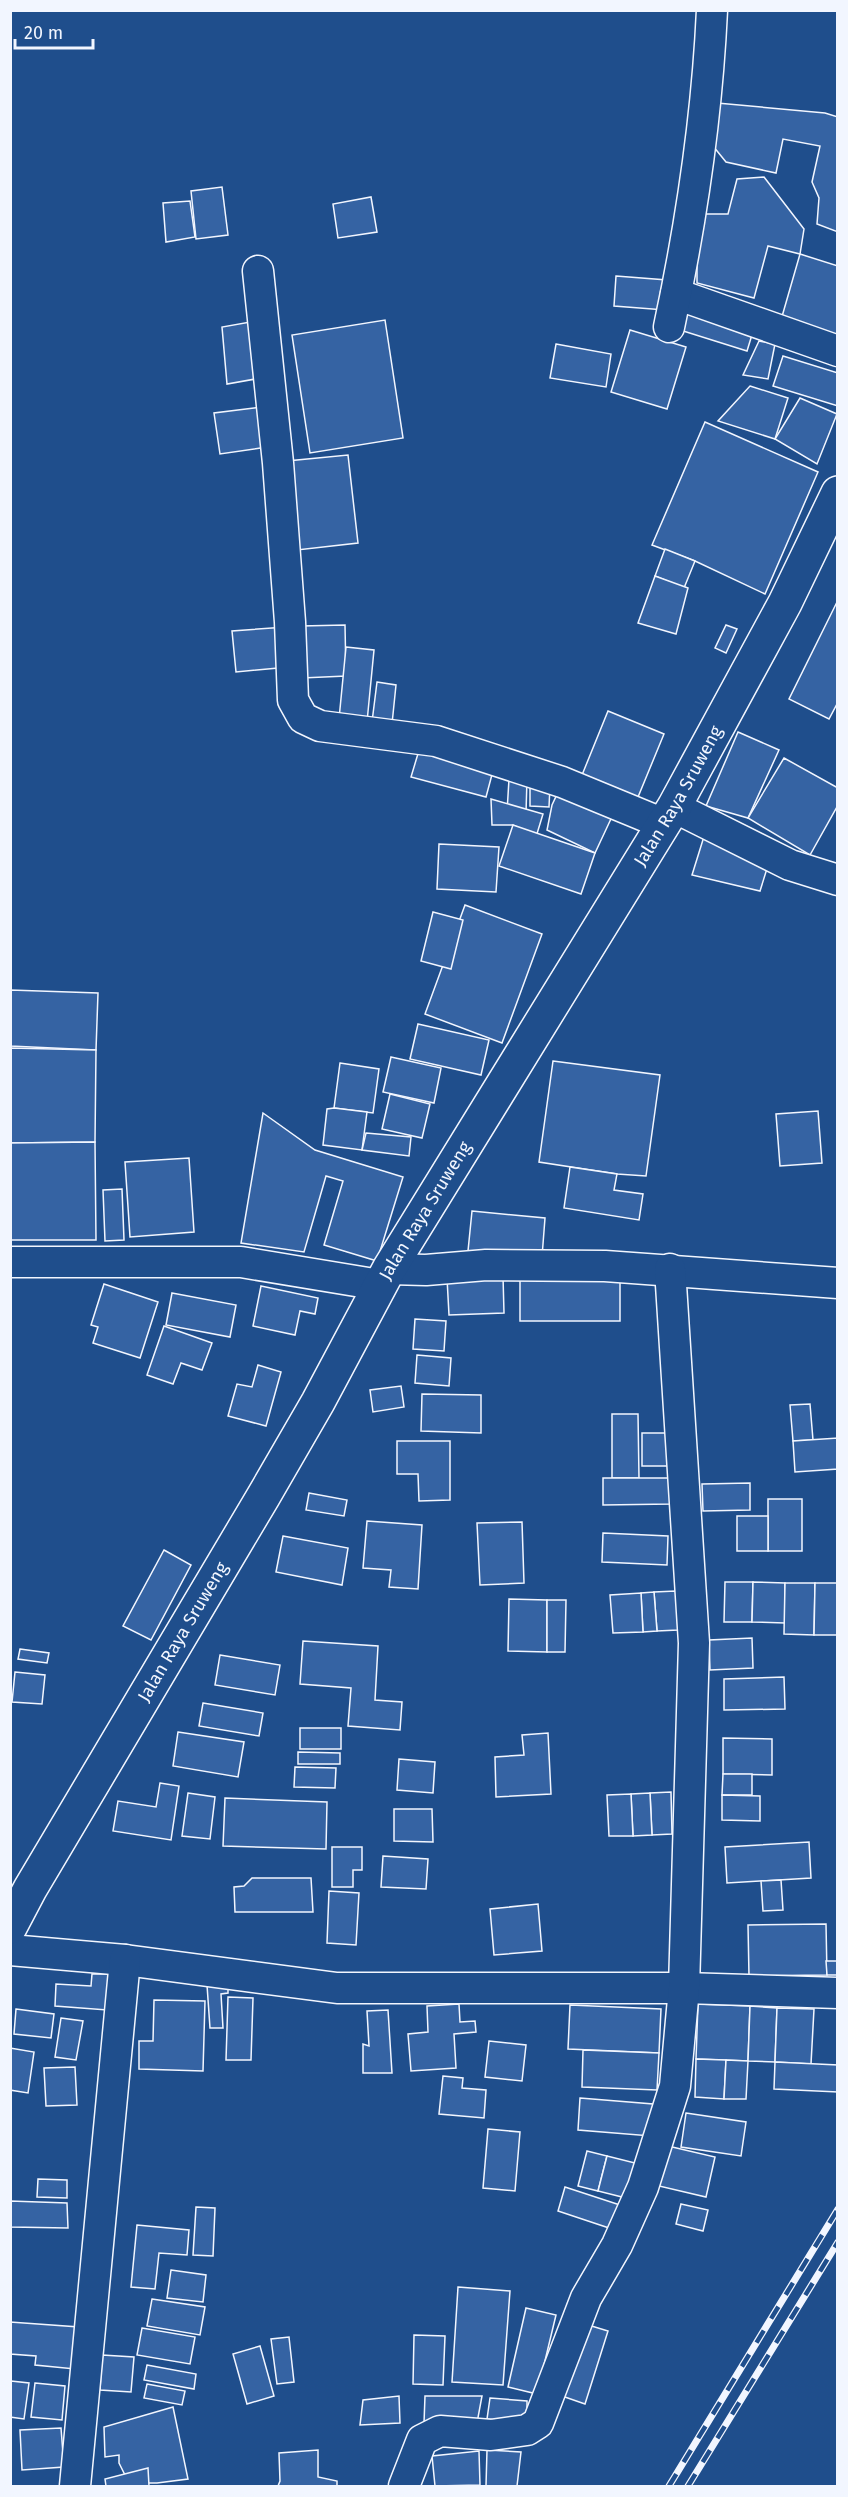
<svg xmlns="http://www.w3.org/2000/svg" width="848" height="2497" font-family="'Fira Sans',sans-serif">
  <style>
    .building { fill: #3563a3; stroke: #f2f6ff; stroke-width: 1.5 }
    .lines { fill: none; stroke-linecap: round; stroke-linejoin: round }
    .minor-casing { stroke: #f2f6ff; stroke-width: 33 }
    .highway-casing { stroke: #f2f6ff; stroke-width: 36 }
    .minor { stroke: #1f4e8c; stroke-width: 30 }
    .highway { stroke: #1f4e8c; stroke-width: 33 }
    .rail-casing { stroke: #f2f6ff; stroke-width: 7 }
    .rail { stroke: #1f4e8c; stroke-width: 4.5; stroke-dasharray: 14; stroke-linecap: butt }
    .labels { text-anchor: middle; stroke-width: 4.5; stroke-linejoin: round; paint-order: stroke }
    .street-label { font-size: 18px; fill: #f2f6ff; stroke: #1f4e8c }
  </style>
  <rect width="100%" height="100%" fill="#1f4e8c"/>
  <g class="building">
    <path d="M717 103 825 113 838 117V232L817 224 819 198 812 182 820 146 783 139 776 173 726 162 713 146Z"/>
    <path d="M764 177 804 229 800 254 768 246 754 298 697 283V214H728L737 179Z"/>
    <path d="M222 187 228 235 196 239 191 191Z"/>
    <path d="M371 197 377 232 338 238 333 204Z"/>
    <path d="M190 201 195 237 166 242 163 203Z"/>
    <path d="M800 254 838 266V337L781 320Z"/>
    <path d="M616 276 667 280 665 310 614 306Z"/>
    <path d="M688 303 755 325 747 351 680 330Z"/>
    <path d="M385 320 403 438 310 453 292 335Z"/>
    <path d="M256 321 261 378 227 384 222 327Z"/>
    <path d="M630 330 686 347 667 409 611 392Z"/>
    <path d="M759 341 775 344 768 379 743 375Z"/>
    <path d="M556 344 611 354 606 387 550 378Z"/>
    <path d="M783 356 838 373V406L773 386Z"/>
    <path d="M750 386 788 398 775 439 718 421Z"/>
    <path d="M800 398 837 414 817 464 775 439Z"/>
    <path d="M261 407 267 447 220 454 214 413Z"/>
    <path d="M705 422 818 472 765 594 695 561 652 545Z"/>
    <path d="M348 455 358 543 297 550 287 461Z"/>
    <path d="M665 549 695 561 684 588 655 576Z"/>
    <path d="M655 576 688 588 676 634 638 623Z"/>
    <path d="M838 600V702L829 719 789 699Z"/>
    <path d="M345 625 346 676 302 678 301 626Z"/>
    <path d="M726 625 737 629 726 653 715 648Z"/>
    <path d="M286 627 289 667 236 672 232 631Z"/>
    <path d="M346 647 374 650 367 722 339 719Z"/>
    <path d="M377 682 396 685 392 724 372 722Z"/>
    <path d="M608 711 664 734 638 797 582 775Z"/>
    <path d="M738 732 779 750 748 818 706 806Z"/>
    <path d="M420 747 494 767 486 797 411 777Z"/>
    <path d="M784 758 838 788V805L810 855 748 818Z"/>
    <path d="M509 779H527L526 813 507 812Z"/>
    <path d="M530 785 550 786 549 807 530 806Z"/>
    <path d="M560 788 617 806 595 853 547 830 552 805Z"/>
    <path d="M491 799 543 814 536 837 513 825H492Z"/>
    <path d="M513 825 595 853 581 894 499 866Z"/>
    <path d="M706 830 770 859 760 891 692 875Z"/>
    <path d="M439 844 499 847 496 892 437 889Z"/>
    <path d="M465 905 542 934 502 1043 425 1014Z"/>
    <path d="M433 912 463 920 451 969 421 961Z"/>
    <path d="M10 990 98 993 96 1050 10 1046Z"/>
    <path d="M418 1024 489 1040 481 1075 410 1059Z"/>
    <path d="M10 1048 96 1050 95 1142 10 1143Z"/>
    <path d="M391 1057 441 1068 434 1103 383 1092Z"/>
    <path d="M553 1061 660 1075 646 1176 617 1174 539 1162Z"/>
    <path d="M340 1063 379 1069 373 1113 334 1108Z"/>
    <path d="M390 1094 430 1104 422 1138 382 1129Z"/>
    <path d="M334 1108 367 1112 362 1150 323 1145 327 1109Z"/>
    <path d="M818 1111 822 1163 780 1166 776 1114Z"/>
    <path d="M263 1113 315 1150 403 1177 377 1261 324 1245 343 1181 326 1176 304 1252 241 1243Z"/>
    <path d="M366 1133 411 1137 409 1156 362 1150Z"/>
    <path d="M95 1142 96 1240H10V1143Z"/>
    <path d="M189 1158 194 1232 130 1237 125 1162Z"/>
    <path d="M570 1167 617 1174 614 1190 643 1194 639 1220 564 1208Z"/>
    <path d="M122 1189 124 1240 105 1241 103 1190Z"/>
    <path d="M472 1211 545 1218 542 1257 468 1251Z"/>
    <path d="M503 1276 504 1313 449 1315 447 1278Z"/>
    <rect x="520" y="1276" width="100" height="45"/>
    <path d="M104 1284 158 1302 140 1358 93 1343 98 1327 91 1325Z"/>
    <path d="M261 1286 318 1298 315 1314 300 1311 295 1335 253 1326Z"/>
    <path d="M172 1293 236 1305 230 1337 166 1325Z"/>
    <path d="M415 1319 446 1321 444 1351 413 1349Z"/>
    <path d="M164 1326 212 1343 202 1370 181 1363 173 1384 147 1375Z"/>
    <path d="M417 1355 451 1358 449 1386 415 1383Z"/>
    <path d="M258 1365 281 1372 266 1426 228 1416 237 1384 252 1387Z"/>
    <path d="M401 1386 404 1407 373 1412 370 1390Z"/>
    <path d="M422 1394 481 1395V1433L421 1431Z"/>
    <path d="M810 1404 813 1440 793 1441 790 1405Z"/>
    <path d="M612 1414H638L639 1478H612Z"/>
    <path d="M642 1433H669L668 1466H642Z"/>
    <path d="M838 1438V1469L795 1472 793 1441Z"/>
    <path d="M397 1441H450V1500L419 1501 418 1474H397Z"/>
    <path d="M603 1478H670L671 1504 603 1505Z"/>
    <path d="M750 1483V1510L703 1511 702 1484Z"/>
    <path d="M309 1493 347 1500 344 1516 306 1510Z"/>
    <rect x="768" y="1499" width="34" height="52"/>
    <rect x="737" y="1516" width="31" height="35"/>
    <path d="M367 1521 422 1525 418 1589 389 1587 391 1570 363 1568Z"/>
    <path d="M522 1522 524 1583 480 1585 477 1523Z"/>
    <path d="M603 1533 668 1536 667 1565 602 1562Z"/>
    <path d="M283 1536 348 1548 342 1585 276 1572Z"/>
    <path d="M164 1550 191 1565 151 1640 123 1626Z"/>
    <path d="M725 1582H753L752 1622H724Z"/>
    <path d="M753 1582 785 1583V1623L752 1622Z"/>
    <path d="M785 1583H815L814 1635 784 1634Z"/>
    <path d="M815 1583H838V1635H814Z"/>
    <path d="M676 1591 678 1630 657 1631 654 1592Z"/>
    <path d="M654 1592 657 1631 643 1632 641 1593Z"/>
    <path d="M641 1593 643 1632 613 1633 610 1595Z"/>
    <path d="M509 1599 547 1600V1652L508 1651Z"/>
    <path d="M547 1600H566L565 1652H547Z"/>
    <path d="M752 1638 753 1668 710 1670 709 1640Z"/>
    <path d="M303 1641 378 1646 375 1700 402 1702 400 1730 348 1726 351 1688 300 1684Z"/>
    <path d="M20 1649 49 1653 47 1663 18 1659Z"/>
    <path d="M220 1655 280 1665 275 1695 215 1685Z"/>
    <path d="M15 1672 45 1675 42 1704 12 1702Z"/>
    <path d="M784 1677 785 1709 724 1710V1679Z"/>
    <path d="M203 1703 263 1713 259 1736 199 1726Z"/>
    <rect x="300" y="1728" width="41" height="21"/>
    <path d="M178 1732 244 1742 238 1777 173 1766Z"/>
    <path d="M548 1733 551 1794 496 1797 495 1757 524 1755 522 1735Z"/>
    <path d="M723 1738 772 1739V1775L723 1774Z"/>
    <path d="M298 1752 340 1753V1764H298Z"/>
    <path d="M399 1759 435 1762 433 1793 397 1790Z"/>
    <path d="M295 1767 336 1768 335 1788 294 1787Z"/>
    <path d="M723 1774H752V1795H722Z"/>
    <path d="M160 1783 179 1786 171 1840 113 1831 118 1801 156 1807Z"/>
    <path d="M671 1792 672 1834 652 1835 650 1793Z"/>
    <path d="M188 1793 215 1797 210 1839 182 1836Z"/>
    <path d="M650 1793 652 1835 633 1836 631 1794Z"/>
    <path d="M631 1794 633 1836H609L607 1795Z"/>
    <path d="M722 1795 760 1796V1821L722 1820Z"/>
    <path d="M225 1798 327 1802 326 1849 223 1846Z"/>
    <path d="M394 1809H432L433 1842 394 1841Z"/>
    <path d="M809 1842 811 1878 727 1883 725 1847Z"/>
    <path d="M332 1847H362V1870H353V1887H332Z"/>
    <path d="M383 1856 428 1859 426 1889 381 1887Z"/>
    <path d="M252 1878H311L313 1912H235L234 1887 244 1886Z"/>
    <path d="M781 1880 783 1910 763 1911 761 1881Z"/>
    <path d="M329 1891 359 1893 356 1945 327 1943Z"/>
    <path d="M538 1904 542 1951 494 1955 490 1909Z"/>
    <path d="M826 1924 827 1975 749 1976 748 1925Z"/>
    <path d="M826 1961H838V1975H827Z"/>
    <path d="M92 1974H109L107 2010 55 2006 56 1984 91 1986Z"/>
    <path d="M228 1984V1993L221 1994 223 2028H210L207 1985Z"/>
    <path d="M228 1997 253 1998 251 2060H226Z"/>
    <path d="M154 2000 205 2001 203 2071 139 2069V2041H153Z"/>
    <path d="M459 2004 460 2022 475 2021 476 2032 454 2034 456 2068 411 2071 408 2034 428 2032 427 2006Z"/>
    <path d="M698 2004 750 2006 748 2061 696 2059Z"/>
    <path d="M570 2005 661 2009 659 2053 568 2049Z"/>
    <path d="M750 2006 777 2008 775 2062 748 2061Z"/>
    <path d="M777 2008 814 2009 811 2064 775 2062Z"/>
    <path d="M16 2009 54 2014 51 2038 14 2034Z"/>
    <path d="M388 2010 392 2073H363V2044L369 2046 367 2011Z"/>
    <path d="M61 2018 83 2021 76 2060 55 2057Z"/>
    <path d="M489 2041 526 2045 522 2081 485 2077Z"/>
    <path d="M10 2048 34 2052 28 2093 10 2090Z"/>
    <path d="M583 2050 659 2053 657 2090 582 2087Z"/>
    <path d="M696 2059 726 2060 724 2099 695 2097Z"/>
    <path d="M726 2060 748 2061 746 2099H724Z"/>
    <path d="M775 2062 838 2065V2092L774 2089Z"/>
    <path d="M75 2067 77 2105 46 2106 44 2068Z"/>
    <path d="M443 2076 463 2078 462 2088 486 2090 484 2118 439 2114Z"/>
    <path d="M580 2098 653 2104 651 2136 578 2130Z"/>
    <path d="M686 2113 746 2122 741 2156 681 2147Z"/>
    <path d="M488 2129 520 2132 515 2191 483 2188Z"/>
    <path d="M668 2146 715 2157 706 2197 659 2186Z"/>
    <path d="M587 2151 607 2156 598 2191 578 2186Z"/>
    <path d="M607 2156 639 2164 630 2199 598 2191Z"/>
    <path d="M38 2179 67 2180V2198L37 2197Z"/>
    <path d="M565 2187 623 2206 615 2230 558 2211Z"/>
    <path d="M10 2201 67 2203 68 2228 10 2227Z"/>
    <path d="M681 2204 708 2210 703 2231 676 2224Z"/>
    <path d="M196 2207 215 2208 213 2256 193 2255Z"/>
    <path d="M137 2225 189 2230 187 2255 159 2253 155 2289 131 2287Z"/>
    <path d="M171 2270 206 2275 203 2302 167 2298Z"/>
    <path d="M458 2287 510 2291 503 2385 452 2382Z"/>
    <path d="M152 2299 205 2307 200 2335 147 2326Z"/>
    <path d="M526 2308 556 2315 537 2394 508 2387Z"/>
    <path d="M10 2322 79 2327 75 2369 35 2365 36 2356 10 2354Z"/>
    <path d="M585 2324 608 2331 585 2404 562 2396Z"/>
    <path d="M142 2328 195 2337 190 2364 137 2355Z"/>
    <path d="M414 2335 445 2336 443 2385 413 2384Z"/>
    <path d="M289 2337 294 2382 277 2384 271 2339Z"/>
    <path d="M260 2346 274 2396 247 2404 233 2354Z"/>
    <path d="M102 2355 134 2357 131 2392 100 2390Z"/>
    <path d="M147 2365 196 2374 194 2389 144 2380Z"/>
    <path d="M11 2381 29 2383 24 2419 10 2417Z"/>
    <path d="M35 2383 65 2386 62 2420 31 2417Z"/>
    <path d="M147 2384 185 2391 182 2405 144 2398Z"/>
    <path d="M399 2396 400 2423 360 2425 363 2400Z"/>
    <path d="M425 2396H482L477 2423H424Z"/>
    <path d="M490 2398 527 2401V2424L487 2419Z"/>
    <path d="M173 2407 188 2479 157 2483H134L127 2479 119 2463V2455L105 2457 104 2427Z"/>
    <path d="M61 2428 64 2467 22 2470 20 2430Z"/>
    <path d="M318 2450V2477L337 2481V2486H278L280 2481 279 2453Z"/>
    <path d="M487 2450 521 2452 517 2486H486Z"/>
    <path d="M479 2451 480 2485 435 2486 432 2456Z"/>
    <path d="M148 2468 149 2486H106L105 2479Z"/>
  </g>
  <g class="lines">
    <g class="minor-casing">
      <g id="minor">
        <path d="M258 271 278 463 290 622 293 700 303 718 320 726 436 741 562 782 664 824"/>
        <path d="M676 294 838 351"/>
        <path d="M669 327C691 224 707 117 712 10"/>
        <path d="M674 807 790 865 838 880"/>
        <path d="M10 1262H241L380 1285"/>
        <path d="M389 1269 426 1270 486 1265 605 1266 838 1283"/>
        <path d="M10 1950 125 1960 337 1988H684L838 1993"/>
        <path d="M75 2486 125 1960"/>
        <path d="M404 2486 422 2440 440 2431 491 2435 527 2430 538 2423 586 2298 617 2245 643 2187 675 2086 684 1988 694 1643 670 1269"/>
      </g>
    </g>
    <g class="highway-casing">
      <g id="highway">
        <path id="s1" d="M10 1927 30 1889 263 1497 318 1402 389 1269 674 807 785 603 838 493"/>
      </g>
    </g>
    <use href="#minor" class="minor"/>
    <use href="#highway" class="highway"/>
    <g class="rail-casing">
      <g id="rail">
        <path d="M669 2486 838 2209"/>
        <path d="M688 2486 838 2242"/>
      </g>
    </g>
    <use href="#rail" class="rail"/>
  </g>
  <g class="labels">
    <g class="street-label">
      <text dy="6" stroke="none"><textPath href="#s1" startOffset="1314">Jalan Raya Sruweng</textPath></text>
      <text dy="6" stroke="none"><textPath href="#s1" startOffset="828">Jalan Raya Sruweng</textPath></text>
      <text dy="6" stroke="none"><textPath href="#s1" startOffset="342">Jalan Raya Sruweng</textPath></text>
    </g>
  </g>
  <rect width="848" height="2497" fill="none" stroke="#f2f6ff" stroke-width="24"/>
  <path d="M15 39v9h78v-9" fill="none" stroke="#f2f6ff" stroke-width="3"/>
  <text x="24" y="39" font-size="18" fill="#f2f6ff" stroke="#1f4e8c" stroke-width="4.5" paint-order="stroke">20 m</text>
</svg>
